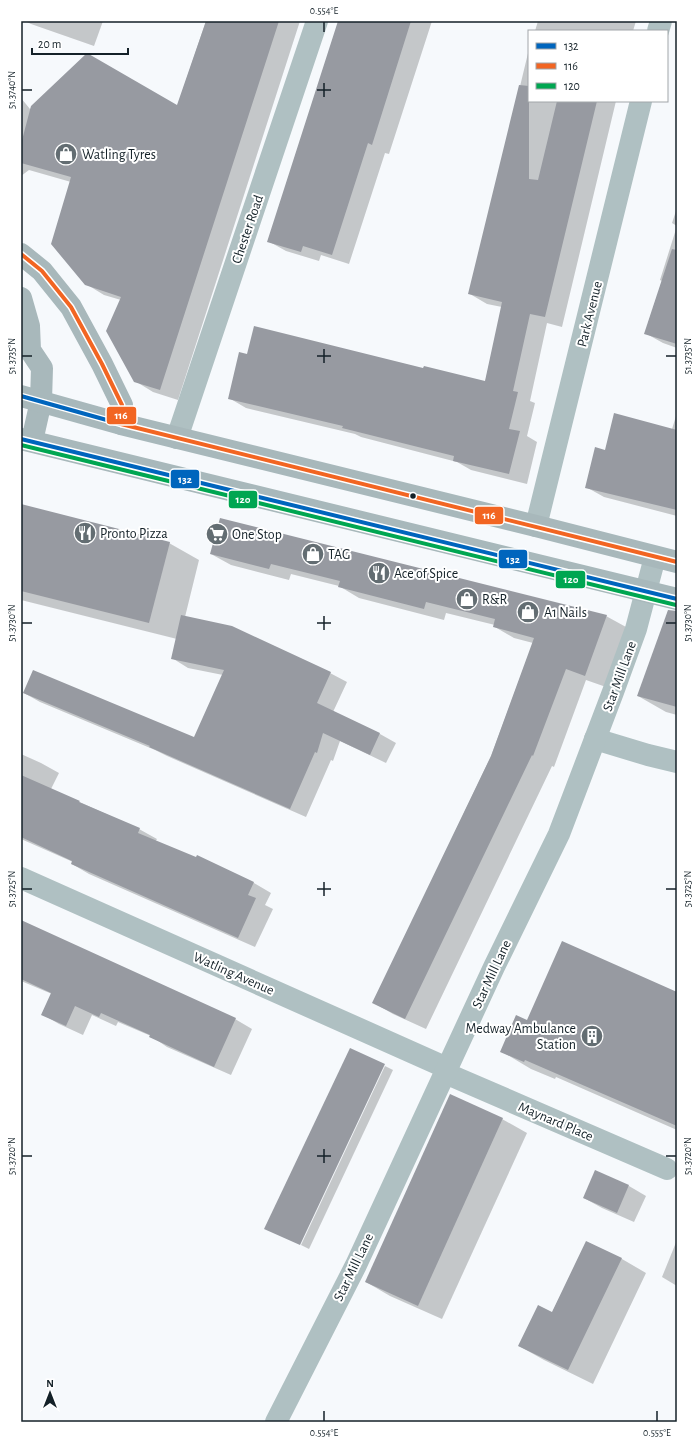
<svg xmlns="http://www.w3.org/2000/svg" width="698" height="1443" font-family="'Alegreya Sans',sans-serif">
  <style>
    .shadow { fill: #0003 }
    .building { fill: #979aa1 }
    .lines { fill: none; stroke-linecap: round; stroke-linejoin: round }
    .minor { stroke: #afc0c2; stroke-width: 22 }
    .major { stroke: #a8b8bb; stroke-width: 22 }
    .bus-1-casing { stroke: #fff; stroke-width: 7 }
    .bus-2-casing { stroke: #fff; stroke-width: 7 }
    .bus-3-casing { stroke: #fff; stroke-width: 7 }
    .bus-1 { stroke: #0065bd; stroke-width: 4 }
    .bus-2 { stroke: #f26522; stroke-width: 4 }
    .bus-3 { stroke: #00a651; stroke-width: 4 }
    .ticks { fill: none; stroke: #142128; stroke-width: 1.5 }
    .bus-dot { fill: #142128; stroke: #fff; stroke-width: 1.5 }
    .labels { text-anchor: middle; stroke-width: 4; stroke-linejoin: round; paint-order: stroke }
    .poi-label { font-size: 14px; fill: #142128; stroke: #fff; text-anchor: start }
    .street-label { font-size: 14px; fill: #142128; stroke: #fff }
    .line-badge { stroke: #fff; stroke-width: 1.5 }
    .badge-label { font-size: 11px; text-anchor: middle; font-weight: bold; fill: #fff }
    .neatline { fill: none; stroke: #142128; stroke-width: 1.5 }
    .ticks-label { font-size: 10px; text-anchor: middle; fill: #142128 }
  </style>
  <rect width="100%" height="100%" fill="#f6f9fc"/>
  <g class="shadow">
    <path d="M25 21H103L94 46 31 24Z"/>
    <path d="M206 21H300L178 400 153 392 135 381 121 300 104 295 86 284 71 182 29 170 21 176V98L30 109 87 54 177 107Z"/>
    <path d="M341 21H432L389 154 385 153 349 264 321 255 319 261 286 251 268 241Z"/>
    <path d="M538 21H636L633 31H535Z"/>
    <path d="M529 49V101H616L562 327 547 323 530 401 535 403 527 436 537 442 527 484 471 470 457 462 361 437 355 434 246 408 229 398 424 369 485 383 502 307 487 304 470 294Z"/>
    <path d="M677 208V226L672 223Z"/>
    <path d="M677 226V348L663 343 645 333 662 281 660 280Z"/>
    <path d="M676 416H677V516L604 497 586 487 606 451 672 429Z"/>
    <path d="M21 505 169 543 199 560 185 617 330 673 347 682 333 712 380 734 396 743 386 763 340 741 333 761 331 760 306 817 167 756 155 750 40 702 24 693 195 739 223 675 188 668 172 658 177 639 21 600Z"/>
    <path d="M211 554 606 616 626 627 606 687 586 680 554 767 552 766 426 1029 393 1014 374 1003 491 756 533 643 514 638 495 627V625L446 613 444 620 359 598 339 586 291 574 289 580 231 565Z"/>
    <path d="M677 637V715L666 712 638 696Z"/>
    <path d="M21 754 41 763 59 773 51 789 139 829 157 839 155 842 254 883 271 893 265 905 273 909 255 947 89 874 72 864 73 862 21 839Z"/>
    <path d="M21 922 235 1019 252 1029 231 1075 167 1047 151 1036 118 1022 116 1026 92 1015 83 1035 59 1024 42 1014 52 994 21 981Z"/>
    <path d="M677 993V1130L556 1077 555 1079 531 1069 501 1051Z"/>
    <path d="M385 1066 393 1070 309 1249 301 1245Z"/>
    <path d="M502 1119 527 1133 442 1319 390 1296 366 1282Z"/>
    <path d="M629 1186 646 1196 634 1222 602 1208 584 1198Z"/>
    <path d="M677 1240V1286L662 1277Z"/>
    <path d="M587 1242 622 1259 646 1273 593 1384 544 1360 519 1346 552 1313Z"/>
  </g>
  <g class="building">
    <path d="M206 21H279L160 390 134 382 106 331 121 297 85 285 51 244 71 177 21 163V144L31 106 87 53 177 105Z"/>
    <path d="M338 21H411L372 145 368 143 332 255 303 246 301 252 267 242Z"/>
    <path d="M519 85 529 86V179L538 180 557 101H597L545 317 530 314 513 391 518 392 509 429 520 431 509 474 453 461 454 456 342 428 343 426 228 399 239 352 247 354 254 326 423 368 424 366 485 381 502 302 468 294Z"/>
    <path d="M672 249 677 250V344L644 334Z"/>
    <path d="M614 413 677 430V510L585 488 595 447 605 450Z"/>
    <path d="M21 504 170 542 149 623 21 591Z"/>
    <path d="M220 518 607 615 585 676 566 669 533 756 532 755 405 1019 372 1003 491 756 534 638 493 627 495 619 426 602 424 609 338 587 340 581 271 564 269 569 210 554Z"/>
    <path d="M668 610 677 611V707L637 696Z"/>
    <path d="M181 615 232 626 331 672 317 703 380 733 370 755 323 733 317 753 315 752 290 809 149 747 150 746 23 693 33 670 194 737 224 670 171 659Z"/>
    <path d="M21 775 80 801 79 802 140 828 138 833 196 857 197 855 254 882 248 895 256 898 238 938 71 864 72 861 21 837Z"/>
    <path d="M21 920 236 1018 214 1067 149 1037 150 1035 101 1013 99 1017 75 1006 66 1026 41 1015 51 993 21 979Z"/>
    <path d="M562 941 677 992V1126L525 1060 524 1062 500 1052 516 1015 527 1020Z"/>
    <path d="M350 1048 385 1064 300 1245 264 1229Z"/>
    <path d="M450 1094 503 1118 418 1306 365 1282Z"/>
    <path d="M595 1170 629 1185 617 1213 583 1198Z"/>
    <path d="M586 1241 622 1258 568 1370 518 1346 538 1305 552 1312Z"/>
  </g>
  <g class="lines">
    <g class="minor">
      <path d="M658 31 661 21"/>
      <path d="M177 438 317 21"/>
      <path d="M536 526 641 101"/>
      <path d="M595 739 648 755 677 762"/>
      <path d="M21 878 447 1068"/>
      <path d="M445 1073 667 1169"/>
      <path d="M276 1422 356 1265 494 967 559 834 613 692 636 629 655 557"/>
    </g>
    <g class="major">
      <path d="M21 254 42 271 71 307 102 364 122 405 121 424"/>
      <path d="M21 298 29 326 30 350 42 368 41 401 32 441"/>
      <path d="M21 396 121 424 536 526 677 562"/>
      <path d="M21 439 677 599"/>
    </g>
    <g class="bus-1-casing">
      <g id="bus-1">
        <path d="M21 396 121 424"/>
        <path d="M21 439 677 599"/>
      </g>
    </g>
    <g class="bus-2-casing">
      <path id="bus-2" d="M21 254 42 271 71 307 102 364 122 405 121 424 677 562"/>
    </g>
    <g class="bus-3-casing">
      <path id="bus-3" d="M21 445 676 605"/>
    </g>
    <use href="#bus-1" class="bus-1"/>
    <use href="#bus-2" class="bus-2"/>
    <use href="#bus-3" class="bus-3"/>
  </g>
  <path class="ticks" d="M324 22V32M324 83V97M22 90H32M317 90H331M324 349V363M22 356H32M317 356H331M666 356H676M324 616V630M22 623H32M317 623H331M666 623H676M324 882V896M22 889H32M317 889H331M666 889H676M324 1149V1163M22 1156H32M317 1156H331M666 1156H676M324 1411V1421M657 1411V1421"/>
  <defs>
    <g id="shop-disc" transform="scale(1.15)"><circle r="9.5" fill="#636d72" stroke="#fff"/><path d="M-5-2.5h2.3a2.7 3.5 0 0 1 5.4 0H5L5.5 6h-11ZM-1.5-2.5h3a1.5 2.3 0 0 0-3 0Z" fill="#fff"/></g>
    <g id="restaurant-disc" transform="scale(1.15)"><circle r="9.5" fill="#636d72" stroke="#fff"/><path d="M-5-6h1v4h1v-4h1v4h1v-4h1v5L-1.5 .5V6h-2V.5L-5-1ZM5-6V6H3V1.5H1.5Q1.5-4 5-6Z" fill="#fff"/></g>
    <g id="supermarket-disc" transform="scale(1.15)"><circle r="9.5" fill="#636d72" stroke="#fff"/><path d="M-6-5.5h2.5l.6 2H6L4.5 2H-2.5L-4.4-4H-6ZM-1.5 3.2a1.3 1.3 0 1 0 .1 0ZM3 3.2a1.3 1.3 0 1 0 .1 0Z" fill="#fff"/></g>
    <g id="building-disc" transform="scale(1.15)"><circle r="9.5" fill="#636d72" stroke="#fff"/><path d="M-4-6H4V6H1V3H-1V6H-4ZM-2.5-4.3h1.7v1.8h-1.7ZM.8-4.3h1.7v1.8H.8ZM-2.5-1h1.7V.8h-1.7ZM.8-1h1.7V.8H.8Z" fill="#fff"/></g>
  </defs>
  <g fill-rule="evenodd">
    <use href="#shop-disc" x="66" y="154"/>
    <use href="#restaurant-disc" x="85" y="533"/>
    <use href="#supermarket-disc" x="217" y="534"/>
    <use href="#shop-disc" x="313" y="554"/>
    <use href="#restaurant-disc" x="379" y="573"/>
    <use href="#shop-disc" x="467" y="599"/>
    <use href="#shop-disc" x="528" y="612"/>
    <use href="#building-disc" x="592" y="1036"/>
  </g>
  <circle class="bus-dot" cx="413" cy="496" r="3.5"/>
  <g class="labels">
    <g class="poi-label">
      <text x="82" y="159">Watling Tyres</text>
      <text x="100" y="538">Pronto Pizza</text>
      <text x="232" y="539">One Stop</text>
      <text x="328" y="559">TAG</text>
      <text x="394" y="578">Ace of Spice</text>
      <text x="482" y="604">R&amp;R</text>
      <text x="544" y="617">A1 Nails</text>
      <text x="576" y="1033" text-anchor="end">Medway Ambulance<tspan x="576" dy="16">Station</tspan></text>
    </g>
    <g class="street-label">
      <text transform="translate(247 229) rotate(-71)" y="5">Chester Road</text>
      <text transform="translate(589 314) rotate(-76)" y="5">Park Avenue</text>
      <text transform="translate(619 676) rotate(-70)" y="5">Star Mill Lane</text>
      <text transform="translate(234 973) rotate(24)" y="5">Watling Avenue</text>
      <text transform="translate(491 974) rotate(-65)" y="5">Star Mill Lane</text>
      <text transform="translate(556 1121) rotate(23)" y="5">Maynard Place</text>
      <text transform="translate(353 1267) rotate(-64)" y="5">Star Mill Lane</text>
    </g>
  </g>
  <g class="line-badge">
    <rect x="106" y="406" width="31" height="19" rx="4" fill="#f26522"/>
    <rect x="170" y="469" width="30" height="20" rx="4" fill="#0065bd"/>
    <rect x="228" y="490" width="30" height="19" rx="4" fill="#00a651"/>
    <rect x="474" y="506" width="30" height="19" rx="4" fill="#f26522"/>
    <rect x="498" y="549" width="30" height="20" rx="4" fill="#0065bd"/>
    <rect x="555" y="570" width="31" height="19" rx="4" fill="#00a651"/>
  </g>
  <g class="badge-label">
    <text x="121" y="419">116</text>
    <text x="185" y="483">132</text>
    <text x="243" y="503">120</text>
    <text x="489" y="519">116</text>
    <text x="513" y="563">132</text>
    <text x="571" y="583">120</text>
  </g>
  <rect width="698" height="1443" fill="none" stroke="#ffffff" stroke-width="44"/>
  <rect x="528" y="30" width="140" height="72" fill="#ffffff" stroke="#a1a6a9"/>
  <rect x="536" y="43" width="20" height="6" fill="#0065bd" stroke="#a1a6a9"/>
  <text x="564" y="50" font-size="12" fill="#142128">132</text>
  <rect x="536" y="63" width="20" height="6" fill="#f26522" stroke="#a1a6a9"/>
  <text x="564" y="70" font-size="12" fill="#142128">116</text>
  <rect x="536" y="83" width="20" height="6" fill="#00a651" stroke="#a1a6a9"/>
  <text x="564" y="90" font-size="12" fill="#142128">120</text>
  <g transform="translate(50 1393)" stroke="#ffffff" stroke-width="3" paint-order="stroke">
  <path d="M0-3L7 15L0 10L-7 15Z" fill="#142128"/>
  <text y="-6" font-size="11" font-weight="bold" text-anchor="middle" fill="#142128">N</text>
  </g>
  <path d="M32 48v6h96v-6" fill="none" stroke="#142128" stroke-width="2"/>
  <text x="38" y="48" font-size="12" fill="#142128" stroke="#ffffff" stroke-width="3" paint-order="stroke">20 m</text>
  <rect x="22" y="22" width="654" height="1399" class="neatline"/>
  <g class="ticks-label">
    <text x="324" y="14">0.554°E</text>
    <text transform="translate(11 90) rotate(-90)" y="4">51.3740°N</text>
    <text transform="translate(11 356) rotate(-90)" y="4">51.3735°N</text>
    <text transform="translate(687 356) rotate(-90)" y="4">51.3735°N</text>
    <text transform="translate(11 623) rotate(-90)" y="4">51.3730°N</text>
    <text transform="translate(687 623) rotate(-90)" y="4">51.3730°N</text>
    <text transform="translate(11 889) rotate(-90)" y="4">51.3725°N</text>
    <text transform="translate(687 889) rotate(-90)" y="4">51.3725°N</text>
    <text transform="translate(11 1156) rotate(-90)" y="4">51.3720°N</text>
    <text transform="translate(687 1156) rotate(-90)" y="4">51.3720°N</text>
    <text x="324" y="1436">0.554°E</text>
    <text x="657" y="1436">0.555°E</text>
  </g>
</svg>
